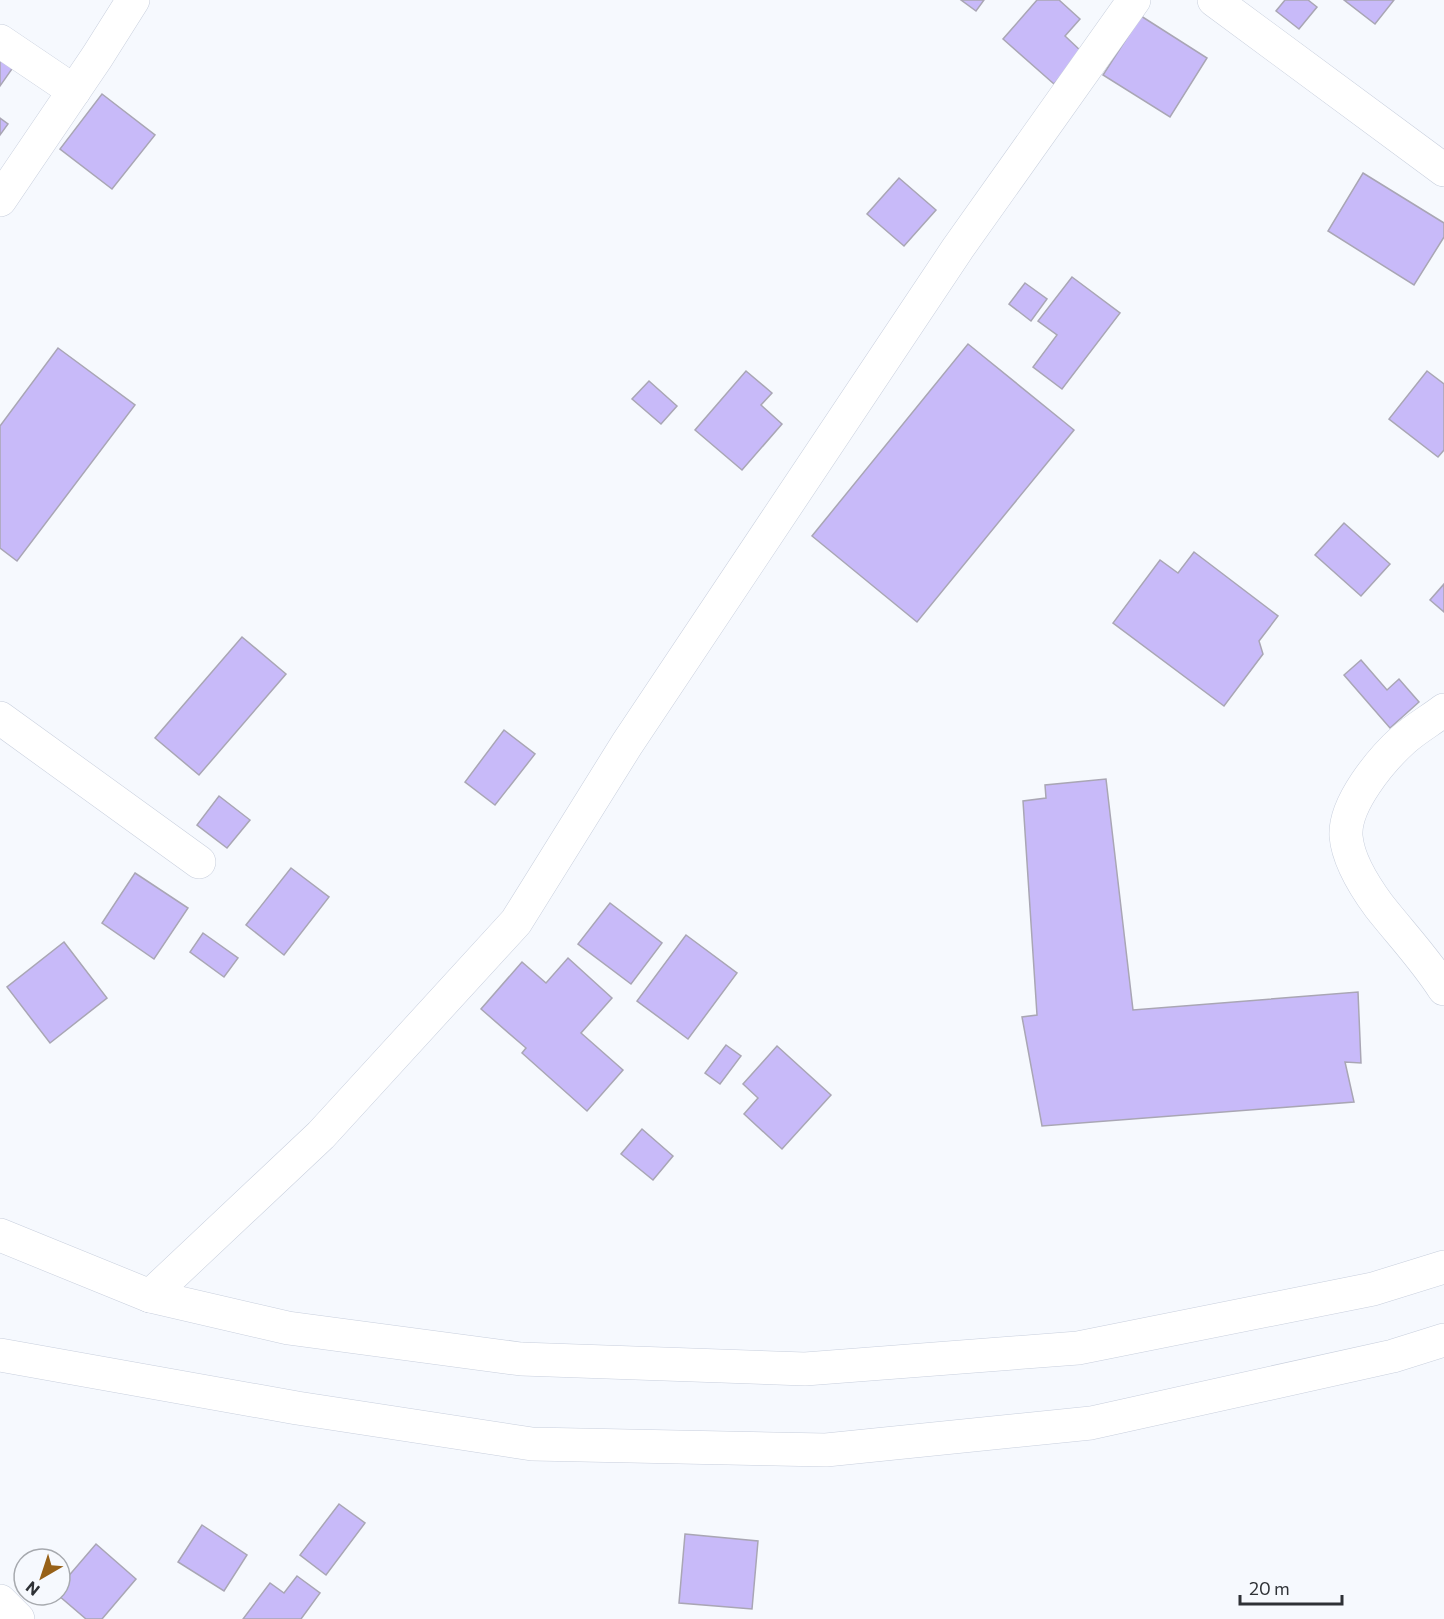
<svg xmlns="http://www.w3.org/2000/svg" width="1444" height="1619" font-family="Commissioner,sans-serif">
  <style>
    .building { fill: #c8baf9; stroke: #a9a6b4; stroke-width: 1.5 }
    .lines { fill: none; stroke-linecap: round; stroke-linejoin: round }
    .minor-casing { stroke: #c8cfdd; stroke-width: 34 }
    .highway-casing { stroke: #c8cfdd; stroke-width: 34 }
    .minor { stroke: #fff; stroke-width: 33 }
    .highway { stroke: #fff; stroke-width: 33 }
  </style>
  <rect width="100%" height="100%" fill="#f6f9fe"/>
  <g class="building">
    <path d="M961 0H984L976 11Z"/>
    <path d="M1037 0H1059L1080 19 1065 36 1082 52 1054 84 1003 39Z"/>
    <path d="M1285 0H1308L1317 7 1299 29 1276 11Z"/>
    <path d="M1344 0H1394L1375 24Z"/>
    <path d="M1141 16 1207 58 1170 117 1103 75Z"/>
    <path d="M0 57 14 66 0 86Z"/>
    <path d="M102 94 155 135 112 189 60 149Z"/>
    <path d="M0 118 8 124 0 135Z"/>
    <path d="M1363 173 1444 223V237L1414 285 1328 231Z"/>
    <path d="M899 178 936 210 904 246 867 214Z"/>
    <path d="M1072 277 1120 313 1062 389 1033 367 1057 335 1038 321Z"/>
    <path d="M1025 283 1047 299 1031 321 1009 304Z"/>
    <path d="M968 344 1074 430 917 622 812 536Z"/>
    <path d="M58 348 135 405 17 561 0 548V426Z"/>
    <path d="M746 371 772 393 761 405 782 424 742 470 695 430Z"/>
    <path d="M1427 371 1444 384V450L1438 457 1389 419Z"/>
    <path d="M649 381 677 406 661 424 632 399Z"/>
    <path d="M1344 523 1390 564 1361 596 1315 555Z"/>
    <path d="M1194 552 1278 616 1259 641 1263 654 1224 706 1113 623 1160 560 1178 573Z"/>
    <path d="M1444 584V612L1430 600Z"/>
    <path d="M242 637 286 674 199 775 155 738Z"/>
    <path d="M1361 660 1387 690 1399 679 1419 702 1390 728 1344 675Z"/>
    <path d="M504 730 535 754 495 805 465 782Z"/>
    <path d="M1106 779 1133 1010 1358 992 1361 1063 1345 1062 1354 1102 1042 1126 1022 1017 1037 1015 1023 801 1046 798 1045 785Z"/>
    <path d="M219 796 250 820 227 848 197 825Z"/>
    <path d="M291 868 329 897 284 955 246 925Z"/>
    <path d="M135 873 188 908 154 959 102 923Z"/>
    <path d="M610 903 662 943 631 984 578 944Z"/>
    <path d="M203 933 238 958 224 977 190 952Z"/>
    <path d="M686 935 737 973 688 1039 637 1001Z"/>
    <path d="M64 942 107 998 50 1043 7 987Z"/>
    <path d="M568 958 612 998 581 1033 623 1070 587 1111 522 1053 526 1048 481 1009 522 962 546 983Z"/>
    <path d="M726 1045 741 1056 720 1084 705 1073Z"/>
    <path d="M777 1046 831 1095 782 1149 744 1114 758 1098 743 1084Z"/>
    <path d="M642 1129 673 1156 653 1180 621 1154Z"/>
    <path d="M339 1504 365 1523 326 1575 300 1555Z"/>
    <path d="M202 1525 247 1555 224 1591 178 1562Z"/>
    <path d="M685 1534 758 1541 752 1609 679 1603Z"/>
    <path d="M96 1544 136 1579 102 1619H86L58 1595H60V1586Z"/>
    <path d="M297 1576 320 1593 301 1619H243L270 1583 284 1593Z"/>
  </g>
  <g class="lines">
    <g class="minor-casing">
      <g id="minor">
        <path d="M1214 0 1444 170"/>
        <path d="M0 41 74 91"/>
        <path d="M0 200 97 57 133 0"/>
        <path d="M1444 710C1431 720 1415 729 1403 740 1381 760 1344 804 1346 836 1348 860 1365 887 1379 906 1401 934 1425 959 1444 989"/>
        <path d="M0 718 199 862"/>
        <path d="M150 1296 321 1135 516 922 627 744 958 248 1134 0"/>
        <path d="M0 1601 18 1619"/>
      </g>
    </g>
    <g class="highway-casing">
      <g id="highway">
        <path d="M0 1235 150 1296 288 1328 521 1359 805 1369 1078 1348 1373 1289 1444 1267"/>
        <path d="M0 1355 297 1408 532 1444 826 1450 1091 1423 1393 1356 1444 1340"/>
      </g>
    </g>
    <use href="#minor" class="minor"/>
    <use href="#highway" class="highway"/>
  </g>
  <g transform="translate(42 1577) rotate(219)"><circle r="28" fill="#f6f9fe" stroke="#a6a9ae" stroke-width="1.5"/>
  <path d="M0-4.5L10 22L0 15L-10 22Z" fill="#976118"/>
  <text y="-9" font-size="16" font-weight="bold" text-anchor="middle" fill="#2e3136">N</text>
  </g>
  <path d="M1240 1595v9h102v-9" fill="none" stroke="#2e3136" stroke-width="3"/>
  <text x="1249" y="1595" font-size="18" fill="#2e3136" stroke="#f6f9fe" stroke-width="4.5" paint-order="stroke">20 m</text>
</svg>
